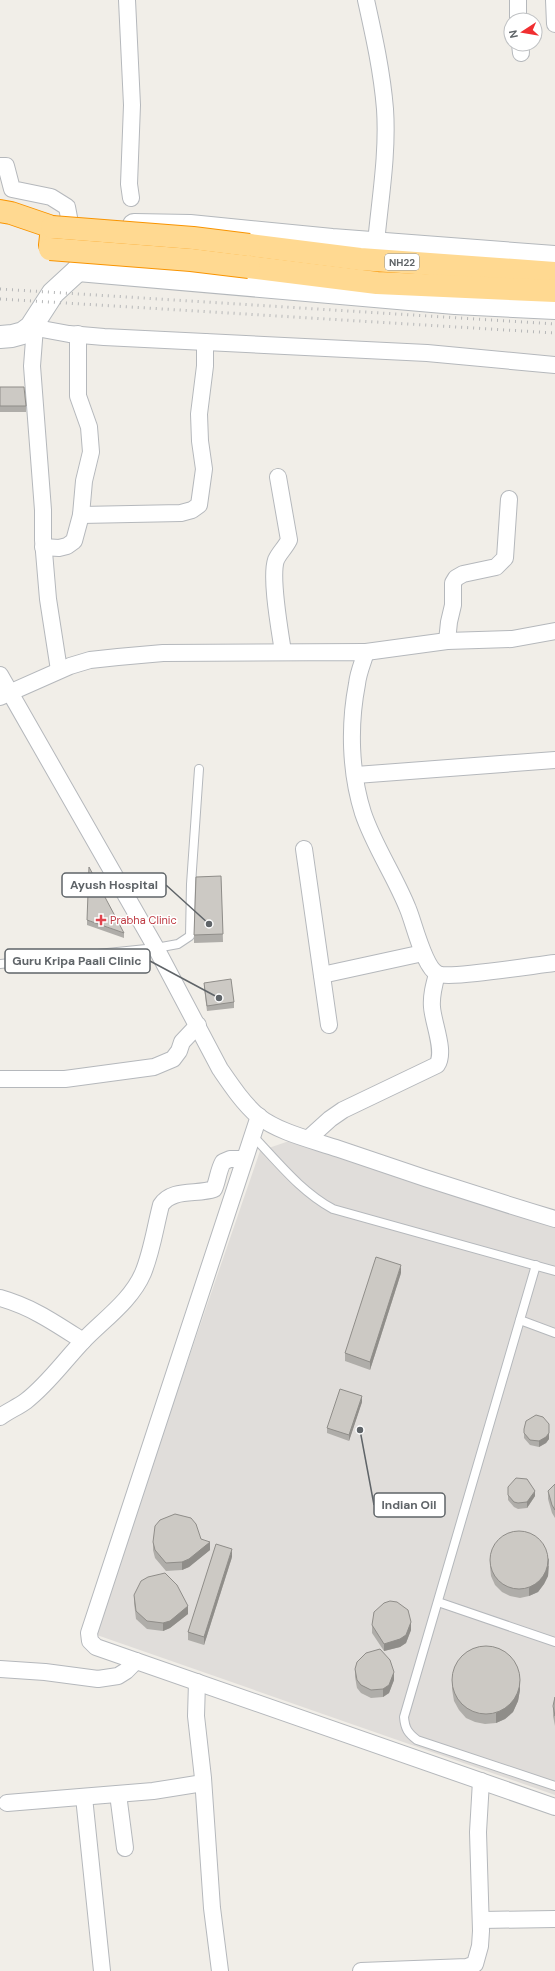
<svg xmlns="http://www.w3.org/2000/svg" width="555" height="1971" font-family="'DM Sans',sans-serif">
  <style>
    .industrial { fill: #e0ddda }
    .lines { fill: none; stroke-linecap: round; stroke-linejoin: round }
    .lane-casing { stroke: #b5b8bc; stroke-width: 10 }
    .street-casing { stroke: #b5b8bc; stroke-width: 18 }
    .secondary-casing { stroke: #b4b8bc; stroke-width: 24 }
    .highway-casing { stroke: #f99400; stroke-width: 24 }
    .lane { stroke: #fff; stroke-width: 8 }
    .street { stroke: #fff; stroke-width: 16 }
    .secondary { stroke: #fff; stroke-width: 22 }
    .highway { stroke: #ffd991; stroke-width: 22 }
    .rail { stroke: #b6b7b8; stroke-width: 3; stroke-dasharray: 1 5; stroke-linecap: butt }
    .highway-bridge-casing { stroke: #f99400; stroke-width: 24; stroke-linecap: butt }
    .highway-bridge { stroke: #ffd991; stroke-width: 22 }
    .wall { fill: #afada9 }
    .shaded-wall { fill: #8f8d89 }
    .building { fill: #ccc9c4; stroke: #8f8d89 }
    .health-dot { fill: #e0444e; stroke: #fff; stroke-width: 1.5 }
    .labels { text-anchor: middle; stroke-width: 3; stroke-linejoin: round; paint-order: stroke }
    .shield { fill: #fff; stroke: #8f9295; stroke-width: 1 }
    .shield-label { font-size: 10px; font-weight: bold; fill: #5f6468 }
    .health-label { font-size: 11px; fill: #be3a42; stroke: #fff; text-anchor: start }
    .leader { fill: none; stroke: #5f6468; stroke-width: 1.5 }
    .callout-dot { fill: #5f6468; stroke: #fff; stroke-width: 1.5 }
    .callout { fill: #fff; stroke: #5f6468; stroke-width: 1.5 }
    .callout-label { font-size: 12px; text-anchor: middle; font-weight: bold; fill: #5f6468 }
  </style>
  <rect width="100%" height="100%" fill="#f1eee8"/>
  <path class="industrial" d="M292 1140 555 1225V1795L94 1634 260 1151Z"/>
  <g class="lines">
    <g class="lane-casing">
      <g id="lane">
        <path d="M0 964 156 948 178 944 190 936 191 884 199 769"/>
        <path d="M252 1135C278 1162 300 1191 333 1209L555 1271"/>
        <path d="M536 1265 404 1717C405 1729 408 1733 417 1740L555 1786"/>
        <path d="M520 1320 555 1333"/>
        <path d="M438 1602 555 1642"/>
      </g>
    </g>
    <g class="street-casing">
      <g id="street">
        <path d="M127 0 132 105 129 184 131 198"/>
        <path d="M366 0C374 36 382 72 385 109 388 154 380 199 376 243"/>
        <path d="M554 0 555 24"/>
        <path d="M518 20V0"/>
        <path d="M520 44 521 53"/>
        <path d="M0 166H6L12 189 51 197 67 207 73 239"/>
        <path d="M31 327 69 334 104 337 427 353 555 365"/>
        <path d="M35 327 32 366 43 510V540L48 599 59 670"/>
        <path d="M278 477 289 540C285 548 279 553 276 560 270 578 280 631 283 652"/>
        <path d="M81 515 181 513 192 510 199 505 204 469 200 441 199 414 205 366V342"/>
        <path d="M43 547 59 548 67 546 74 541 81 515 84 481 91 452 89 427 78 396V334"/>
        <path d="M447 641 449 622 453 605V583L456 578 463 574 496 567 505 558 509 499"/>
        <path d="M366 652 447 641 512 639 555 631"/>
        <path d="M0 675 156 948 220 1069C231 1085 243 1103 258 1116 280 1133 313 1140 339 1149 411 1174 482 1197 555 1219"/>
        <path d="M0 697 70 666 90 660 118 657 163 653 366 652C363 662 358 673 357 684 349 725 350 772 363 813 374 846 395 876 408 909 414 923 424 968 438 974 450 979 536 965 555 963"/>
        <path d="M356 775 555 760"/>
        <path d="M304 849 329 1025"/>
        <path d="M322 975 423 953"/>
        <path d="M0 1079H65L154 1067 173 1059 179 1051 182 1042 198 1025"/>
        <path d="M259 1116 89 1633 90 1641 96 1647 555 1807"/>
        <path d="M309 1138 330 1119 343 1110 437 1065C446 1052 433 1023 432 1007 431 996 434 985 437 974"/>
        <path d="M0 1298C32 1307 55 1323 83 1341"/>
        <path d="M0 1417C8 1411 18 1407 26 1401 48 1384 64 1361 83 1341 103 1320 131 1301 143 1273 152 1251 155 1228 161 1205 172 1188 197 1195 214 1189 218 1180 218 1171 223 1162L230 1159H244"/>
        <path d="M0 1669 45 1672 98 1679 118 1676 126 1671 136 1661"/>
        <path d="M197 1682 196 1716 203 1778 212 1908 220 1971"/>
        <path d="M118 1794 125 1848"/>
        <path d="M84 1797 102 1971"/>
        <path d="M7 1803 153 1791 203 1783"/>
        <path d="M481 1920 555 1919"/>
        <path d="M361 1971 467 1967 475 1964 480 1946 481 1931 478 1832 481 1781"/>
      </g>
    </g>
    <g class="secondary-casing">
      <g id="secondary">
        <path d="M134 225 190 226 332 240 555 257"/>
        <path d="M78 270 455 303 555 308"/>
        <path d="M0 337 12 336 23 333 31 327 53 293 78 270 100 243 104 241"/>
      </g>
    </g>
    <g class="highway-casing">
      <g id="highway">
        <path d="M0 211 11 213 52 227 50 245"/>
        <path d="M249 245 360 259 555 273"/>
        <path d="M249 267 377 283 555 291"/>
      </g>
    </g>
    <use href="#lane" class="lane"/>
    <use href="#street" class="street"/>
    <use href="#secondary" class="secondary"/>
    <use href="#highway" class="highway"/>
    <g class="rail">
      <path d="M0 289 555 324"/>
      <path d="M0 299 555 333"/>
    </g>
    <g class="highway-bridge-casing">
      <g id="highway-bridge">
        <path d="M52 227 193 238 249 245"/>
        <path d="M50 249 191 260 249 267"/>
      </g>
    </g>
    <use href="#highway-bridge" class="highway-bridge"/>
  </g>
  <g class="wall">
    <path d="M0 387 26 406V412H0Z"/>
    <path d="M221 876 223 942 194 943V935Z"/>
    <path d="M87 920 124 933V938L87 925Z"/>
    <path d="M204 983 234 1002V1008L207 1011 204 988Z"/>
    <path d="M401 1273 370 1370 345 1361V1353Z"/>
    <path d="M362 1402 349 1441 327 1433V1428Z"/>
    <path d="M524 1429 549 1439 546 1443 539 1447 530 1445 524 1438Z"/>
    <path d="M555 1484V1518L552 1513 548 1499V1491Z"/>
    <path d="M508 1487 535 1496 527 1508 518 1509 514 1507 508 1500Z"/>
    <path d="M201 1539 210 1550 189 1567 182 1570 166 1571 155 1558 153 1550V1542Z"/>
    <path d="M232 1557 204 1645 188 1640V1632Z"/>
    <path d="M490 1559 549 1566 548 1576 544 1584 538 1592 529 1596 520 1598 510 1596 502 1592 495 1585 491 1576 490 1567Z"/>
    <path d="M134 1595 188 1614 170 1628 163 1631 147 1629 136 1619 134 1603Z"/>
    <path d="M372 1625 411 1630 406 1643 400 1647 384 1651 372 1633Z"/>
    <path d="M355 1669 394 1680 389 1693 383 1697 371 1698 361 1693 357 1688 355 1677Z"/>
    <path d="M452 1679 520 1690 518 1701 513 1712 505 1719 496 1723 485 1724 475 1722 466 1718 459 1710 454 1701 452 1689Z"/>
    <path d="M555 1697V1726L553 1716V1706Z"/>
  </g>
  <g class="shaded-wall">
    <path d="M401 1265V1273L370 1370V1362Z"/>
    <path d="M362 1396V1402L349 1441V1435Z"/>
    <path d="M549 1424V1439L546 1443 539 1447V1441Z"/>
    <path d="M535 1491V1496L527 1508V1502Z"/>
    <path d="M210 1542V1550L189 1567 182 1570V1562Z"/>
    <path d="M232 1549V1557L204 1645V1637Z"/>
    <path d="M549 1558 548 1576 544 1584 538 1592 529 1596V1588Z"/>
    <path d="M188 1606V1614L170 1628 163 1631V1623Z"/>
    <path d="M411 1622V1630L406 1643 400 1647 384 1651V1644Z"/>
    <path d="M394 1672V1680L389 1693 383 1697V1689Z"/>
    <path d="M520 1680V1690L518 1701 513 1712 505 1719 496 1723V1713Z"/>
  </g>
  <g class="building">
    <path d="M0 387H24L26 406H0Z"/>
    <path d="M89 867 124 933 87 920Z"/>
    <path d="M221 876 223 934 194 935 196 877Z"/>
    <path d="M231 979 234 1002 207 1006 204 983Z"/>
    <path d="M376 1257 401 1265 370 1362 345 1353Z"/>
    <path d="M340 1389 362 1396 349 1435 327 1428Z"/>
    <path d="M536 1415 543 1417 549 1424V1433L546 1437 539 1441 530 1440 524 1433V1429L526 1421Z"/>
    <path d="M516 1478 527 1479 535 1491 527 1502 518 1503 514 1502 508 1495V1487Z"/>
    <path d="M555 1484V1510L552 1505 548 1491Z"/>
    <path d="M175 1514 191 1518 196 1524 201 1539 210 1542 189 1559 182 1562 166 1563 155 1550 153 1542 155 1526 160 1520Z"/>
    <circle cx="519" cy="1560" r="29"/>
    <path d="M216 1544 232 1549 204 1637 188 1632Z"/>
    <path d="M165 1573 177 1585 188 1606 170 1621 163 1623 147 1621 136 1611 134 1595 141 1581 148 1577Z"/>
    <path d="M390 1601 397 1602 408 1610 411 1622 406 1635 400 1639 384 1644 372 1625 374 1612 384 1603Z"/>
    <circle cx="486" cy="1680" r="34"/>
    <path d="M380 1649 390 1660 394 1672 389 1685 383 1689 371 1690 361 1685 357 1680 355 1669 357 1662 366 1653Z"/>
    <path d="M555 1697V1716L553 1706Z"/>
  </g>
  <path class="health-dot" d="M99 914h4v4h4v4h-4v4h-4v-4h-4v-4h4z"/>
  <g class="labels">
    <rect class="shield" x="385" y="254" width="34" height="16" rx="3"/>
    <g class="shield-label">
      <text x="402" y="266">NH22</text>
    </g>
    <g class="health-label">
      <text x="110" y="924">Prabha Clinic</text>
    </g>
  </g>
  <path class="leader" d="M209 924L166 885M219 998L150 961M360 1430L374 1505"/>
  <g class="callout-dot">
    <circle cx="209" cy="924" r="4"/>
    <circle cx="219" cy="998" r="4"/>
    <circle cx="360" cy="1430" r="4"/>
  </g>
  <g class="callout">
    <rect x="62" y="873" width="104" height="24" rx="4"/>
    <rect x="5" y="949" width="145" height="24" rx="4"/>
    <rect x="374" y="1493" width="71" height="24" rx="4"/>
  </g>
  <g class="callout-label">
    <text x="114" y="889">Ayush Hospital</text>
    <text x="77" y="965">Guru Kripa Paali Clinic</text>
    <text x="409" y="1509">Indian Oil</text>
  </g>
  <g transform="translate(523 32) rotate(258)"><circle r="19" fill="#ffffff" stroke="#bfc1c3"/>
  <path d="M0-3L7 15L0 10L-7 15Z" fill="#f02f31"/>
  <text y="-6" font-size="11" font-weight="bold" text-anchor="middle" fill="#5f6468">N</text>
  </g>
</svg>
